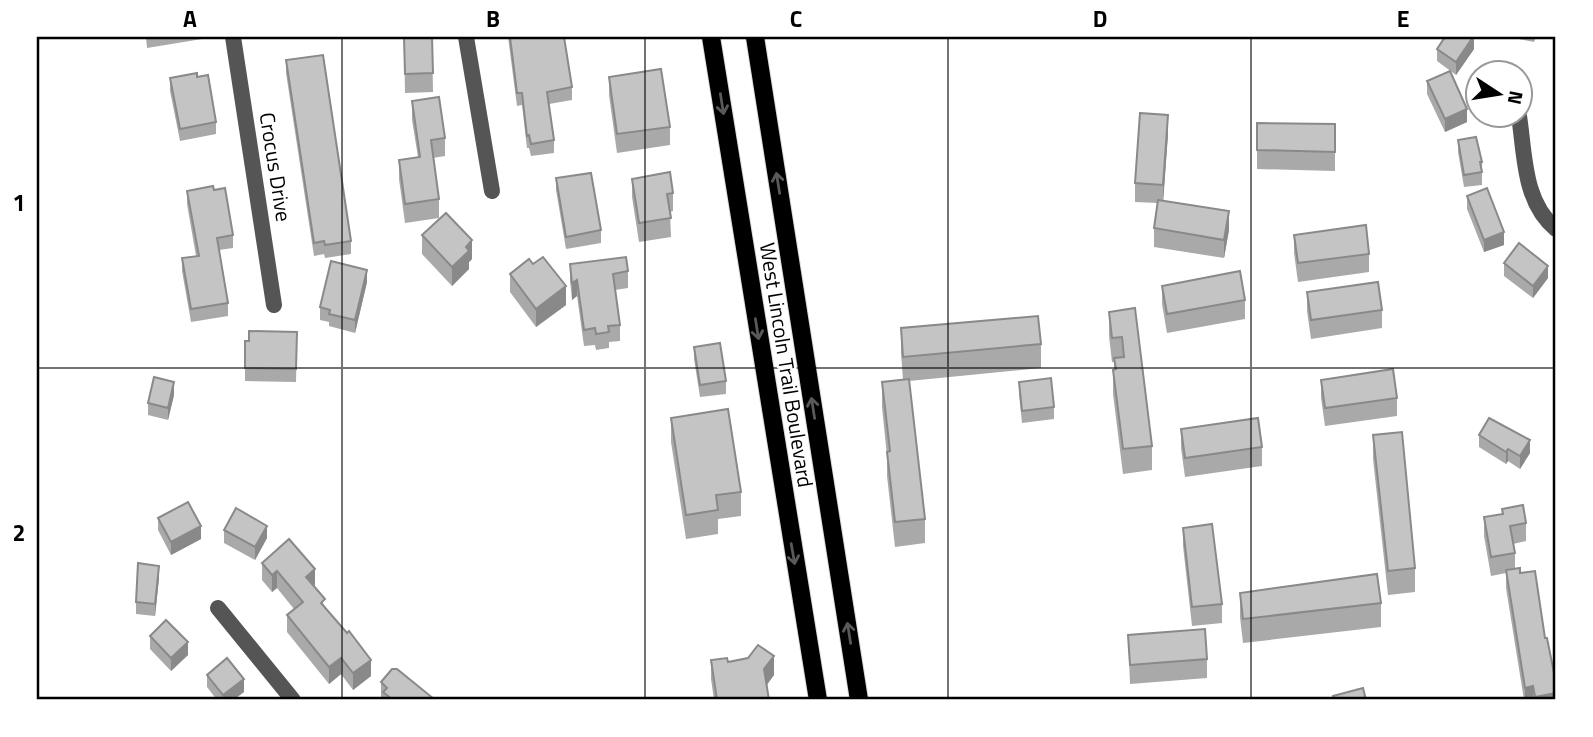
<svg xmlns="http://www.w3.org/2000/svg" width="1593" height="737" font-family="'Titillium Web',sans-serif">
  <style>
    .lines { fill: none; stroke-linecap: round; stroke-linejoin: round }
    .major-casing { stroke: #dbdbdb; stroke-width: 20 }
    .minor { stroke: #555; stroke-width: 16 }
    .major { stroke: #000; stroke-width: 18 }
    .wall { fill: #a9a9a9 }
    .shaded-wall { fill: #898989 }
    .building { fill: #c4c4c4; stroke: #898989; stroke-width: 2 }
    .oneway { stroke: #595959 }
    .grid { fill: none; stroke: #000; stroke-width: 2; stroke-opacity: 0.55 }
    .labels { text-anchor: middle; stroke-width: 5; stroke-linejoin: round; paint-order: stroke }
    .street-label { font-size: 21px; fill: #000; stroke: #fff }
    .neatline { fill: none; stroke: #000; stroke-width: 2.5 }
    .grid-label { font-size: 23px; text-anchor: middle; font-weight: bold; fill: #000 }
  </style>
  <rect width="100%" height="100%" fill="#fff"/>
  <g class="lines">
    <g class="major-casing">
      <g id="major">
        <path d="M711 37 818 700"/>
        <path d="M755 37 859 700"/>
      </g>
    </g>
    <g class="minor">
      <path d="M233 37 274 305"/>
      <path d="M466 37 492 191"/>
      <path d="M1519 116C1525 154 1523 202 1556 229"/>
      <path d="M218 608 293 700"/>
    </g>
    <use href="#major" class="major"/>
  </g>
  <g class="wall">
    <path d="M146 37H202V39L147 48Z"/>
    <path d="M404 37H432L433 92 405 93Z"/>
    <path d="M508 37H564L572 87V100L549 104 554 140V153L531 156 529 148H527L522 105 517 106Z"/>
    <path d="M1509 37H1536L1534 42Z"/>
    <path d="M1437 49H1474L1456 75 1437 61Z"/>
    <path d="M286 60 351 241V254L325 258 324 254 314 256 286 73Z"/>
    <path d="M197 77 216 122V134L180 141 170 91V78Z"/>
    <path d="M609 77 670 127V145L617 153 609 95Z"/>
    <path d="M1427 81 1467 122 1445 132 1427 94Z"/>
    <path d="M412 101 445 138V156L433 158 439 199V218L405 223 399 179V160L418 157 412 120Z"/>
    <path d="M1257 123 1335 124V171L1257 169Z"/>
    <path d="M1168 134 1163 200 1229 230 1224 258 1154 247V228L1158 203 1135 202V183Z"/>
    <path d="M1458 140 1482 162V185L1464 187 1458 152Z"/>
    <path d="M556 178 601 230V243L566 249 556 190Z"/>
    <path d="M632 179 673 193V211L670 212 671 237 639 242 632 197Z"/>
    <path d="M214 190 233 235V248L219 250 228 303V316L191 322 182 271V258L196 256 187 204V191Z"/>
    <path d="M1467 196 1504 245 1484 252 1467 209Z"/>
    <path d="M422 235 472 259 469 262V269L452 286 422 254Z"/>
    <path d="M1294 235 1369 254V272L1298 282 1294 253Z"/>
    <path d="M1504 263 1548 278 1533 298 1504 276Z"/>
    <path d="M570 264 628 271V288L615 290 620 325V341L609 342V348L596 350 595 345 584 346 577 296 572 300 570 281Z"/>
    <path d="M510 274 566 305 536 327 510 292Z"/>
    <path d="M367 282 355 333 329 326V322L320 320V307Z"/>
    <path d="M1162 286 1245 300V319L1167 333 1162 304Z"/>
    <path d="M1307 292 1382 310V328L1311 339 1307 311Z"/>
    <path d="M1135 308 1152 446V470L1123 474 1113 394V370H1114V362H1112L1109 336V312Z"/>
    <path d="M901 328 1041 344V368L909 381 925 519V543L895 547 887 476V456L882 407V382L903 380 901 353Z"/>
    <path d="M297 332 296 382 245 381V341Z"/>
    <path d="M694 347 726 381V394L700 397 694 359Z"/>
    <path d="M1321 380 1397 398V416L1325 426 1321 398Z"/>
    <path d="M1019 382 1054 407V419L1022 423 1019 394Z"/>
    <path d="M174 395 168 420 148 415V403Z"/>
    <path d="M1556 407V431H1555V413Z"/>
    <path d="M671 418 741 492V516L718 519V534L686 539 671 442Z"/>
    <path d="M1181 429 1262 447V466L1185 477 1181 448Z"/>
    <path d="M1373 435 1415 568V592L1388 595 1373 459Z"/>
    <path d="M1479 435 1530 453 1520 469 1508 461 1506 464 1479 447Z"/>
    <path d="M1502 509 1526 523V541L1513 544 1515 553V569L1520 573 1545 638 1556 700H1524L1506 588V573L1491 576 1484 536V517L1502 514Z"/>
    <path d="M158 518 201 539 171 555 158 530Z"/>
    <path d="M1183 528 1222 604V623L1192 626 1183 546Z"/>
    <path d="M224 530 267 538 255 560 224 543Z"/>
    <path d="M262 563 314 586 325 607 371 676 353 690 341 674 329 684 287 632V615L294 609 277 588 272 592 262 580Z"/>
    <path d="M159 578 155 616 136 614V602Z"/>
    <path d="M1240 593 1381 603V627L1243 643 1240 617Z"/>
    <path d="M1128 635 1207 659V678L1130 684Z"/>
    <path d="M150 636 188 655 171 671 150 649Z"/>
    <path d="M711 660 728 662 774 675 767 685 769 700H714L711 679Z"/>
    <path d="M207 675 244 692 233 700H217L207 687Z"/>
    <path d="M381 682 434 700H381Z"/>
  </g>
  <g class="shaded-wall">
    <path d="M1474 37V49L1456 75V62Z"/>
    <path d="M1467 109V122L1445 132V119Z"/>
    <path d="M1168 115V134L1163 204V185Z"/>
    <path d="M1229 211V230L1224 258V240Z"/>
    <path d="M1504 232V245L1484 252V240Z"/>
    <path d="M472 240V259L469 262V269L452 286V267L466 247Z"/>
    <path d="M1548 266V278L1533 298V286Z"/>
    <path d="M367 270V282L355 333V320Z"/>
    <path d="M577 280V296L572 300V283Z"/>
    <path d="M566 286V305L536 327V309Z"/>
    <path d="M174 382V395L168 420V408Z"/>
    <path d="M1530 440V453L1520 469V456Z"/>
    <path d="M1508 449V461L1506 464V452Z"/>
    <path d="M201 526V539L171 555V542Z"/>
    <path d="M267 526V538L255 560V547Z"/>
    <path d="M159 566V578L155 616V604Z"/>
    <path d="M315 569V586L306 577Z"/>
    <path d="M277 571V588L272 592V575Z"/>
    <path d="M188 642V655L171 671V658Z"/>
    <path d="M774 656V675L764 688V669Z"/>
    <path d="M341 658V674L329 684V667Z"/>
    <path d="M371 660V676L353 690V673Z"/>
    <path d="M244 679V692L233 700H223V695Z"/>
    <path d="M1533 686V700H1525V688Z"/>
    <path d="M1556 693V700H1535V697Z"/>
  </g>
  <g class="building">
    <path d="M404 37H432L433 73 405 74Z"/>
    <path d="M510 37H564L572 87 547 92 554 140 531 144 529 135 527 136 522 93H517Z"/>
    <path d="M1445 37H1473L1456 62 1437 49Z"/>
    <path d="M323 55 351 241 325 245 324 241 314 243 286 60Z"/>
    <path d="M661 69 670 127 617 134 609 77Z"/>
    <path d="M1450 71 1467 109 1445 119 1427 81Z"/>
    <path d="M197 73V77L208 75 216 122 180 129 170 78Z"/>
    <path d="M439 97 445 138 431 140 439 199 405 204 399 160 420 157 412 101Z"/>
    <path d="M1140 113 1168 115 1163 185 1135 183Z"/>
    <path d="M1257 123 1335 124V152L1257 150Z"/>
    <path d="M1476 137 1482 162H1480L1482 172 1464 175 1458 140Z"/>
    <path d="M670 172 673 193 667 194 671 218 639 223 632 179Z"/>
    <path d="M591 173 601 230 566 237 556 178Z"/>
    <path d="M213 186 214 190 225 188 233 235 217 238 228 303 191 309 182 258 199 256 187 191Z"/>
    <path d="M1487 188 1504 232 1484 240 1467 196Z"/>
    <path d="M1158 200 1229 211 1224 240 1154 228Z"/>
    <path d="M446 213 472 240 466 247 469 251 452 267 422 235Z"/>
    <path d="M1366 225 1369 254 1298 263 1294 235Z"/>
    <path d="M1519 243 1548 266 1533 286 1504 263Z"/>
    <path d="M543 257 566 286 536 309 510 274 529 259 533 264Z"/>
    <path d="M626 257 628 271 613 274 620 325 608 326 609 332 596 334 595 328 584 330 577 280 572 283 570 264Z"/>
    <path d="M331 261 367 270 355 320 329 314 330 310 320 307Z"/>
    <path d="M1240 271 1245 300 1167 314 1162 286Z"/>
    <path d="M1378 282 1382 310 1311 320 1307 292Z"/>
    <path d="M1135 308 1152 446 1123 449 1113 370 1116 369 1114 358 1124 357 1122 337 1112 338 1109 312Z"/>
    <path d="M1038 316 1041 344 903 357 901 328Z"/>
    <path d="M249 331 297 332 296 369 245 368V341H249Z"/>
    <path d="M720 343 726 381 700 385 694 347Z"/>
    <path d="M1393 369 1397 398 1325 408 1321 380Z"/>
    <path d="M154 377 174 382 168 408 148 403Z"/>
    <path d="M1051 378 1054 407 1022 411 1019 382Z"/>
    <path d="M909 379 925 519 895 522 887 452 890 451 882 382Z"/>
    <path d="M728 409 741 492 716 495 718 510 686 515 671 418Z"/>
    <path d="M1258 418 1262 447 1185 458 1181 429Z"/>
    <path d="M1489 418 1530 440 1520 456 1508 449 1506 452 1479 435Z"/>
    <path d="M1402 432 1415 568 1388 571 1373 435Z"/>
    <path d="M188 502 201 526 171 542 158 518Z"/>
    <path d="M1523 505 1526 523 1510 526 1515 553 1491 557 1484 517 1503 514 1502 509Z"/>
    <path d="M236 508 267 526 255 547 224 530Z"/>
    <path d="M1212 524 1222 604 1192 607 1183 528Z"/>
    <path d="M289 539 315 569 306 577 325 599 321 603 347 633 349 631 371 660 353 673 341 658 329 667 287 615 303 602 277 571 272 575 262 563Z"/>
    <path d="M138 563 159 566 155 604 136 602Z"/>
    <path d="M1520 568V573L1535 571 1545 638H1547L1555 678 1556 677V693L1535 697 1533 686 1525 688 1506 570Z"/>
    <path d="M1377 574 1381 603 1243 619 1240 593Z"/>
    <path d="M166 620 188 642 171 658 150 636Z"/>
    <path d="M1205 629 1207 659 1130 665 1128 635Z"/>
    <path d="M758 645 774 656 764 669 769 700H717L711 660 727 658 728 662 748 658Z"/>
    <path d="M227 658 244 679 223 695 207 675Z"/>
    <path d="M392 669H397L434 699 393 700 383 692 387 688 381 682Z"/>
    <path d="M1363 688 1366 700H1334L1333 696Z"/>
  </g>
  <defs><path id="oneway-shaft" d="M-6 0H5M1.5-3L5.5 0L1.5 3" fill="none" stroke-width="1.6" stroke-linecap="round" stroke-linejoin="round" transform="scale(1.75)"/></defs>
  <g class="oneway">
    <use href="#oneway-shaft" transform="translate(722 104) rotate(81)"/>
    <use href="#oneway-shaft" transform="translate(778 183) rotate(-99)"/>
    <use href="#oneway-shaft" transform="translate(757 329) rotate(81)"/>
    <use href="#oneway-shaft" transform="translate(813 408) rotate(-99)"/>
    <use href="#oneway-shaft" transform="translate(793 554) rotate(80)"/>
    <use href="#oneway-shaft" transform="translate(849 633) rotate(-99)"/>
  </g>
  <path class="grid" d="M342 37V700M645 37V700M948 37V700M1251 37V700M37 368H1556"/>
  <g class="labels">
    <g class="street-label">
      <text transform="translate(275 167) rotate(81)" y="7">Crocus Drive</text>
      <text transform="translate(786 365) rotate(81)" y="7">West Lincoln Trail Boulevard</text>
    </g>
  </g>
  <rect width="1593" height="737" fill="none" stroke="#ffffff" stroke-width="77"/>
  <g transform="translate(1499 94) rotate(102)"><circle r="33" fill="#ffffff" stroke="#999999" stroke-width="2"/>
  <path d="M0-5L12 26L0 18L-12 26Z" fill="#000000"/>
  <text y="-10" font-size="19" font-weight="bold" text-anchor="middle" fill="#000000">N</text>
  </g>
  <rect x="38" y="38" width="1516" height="660" class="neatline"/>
  <g class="grid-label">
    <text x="190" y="27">A</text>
    <text x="493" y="27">B</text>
    <text x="796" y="27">C</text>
    <text x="1100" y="27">D</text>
    <text x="1403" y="27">E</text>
    <text x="19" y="211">1</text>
    <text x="19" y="541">2</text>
  </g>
</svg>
